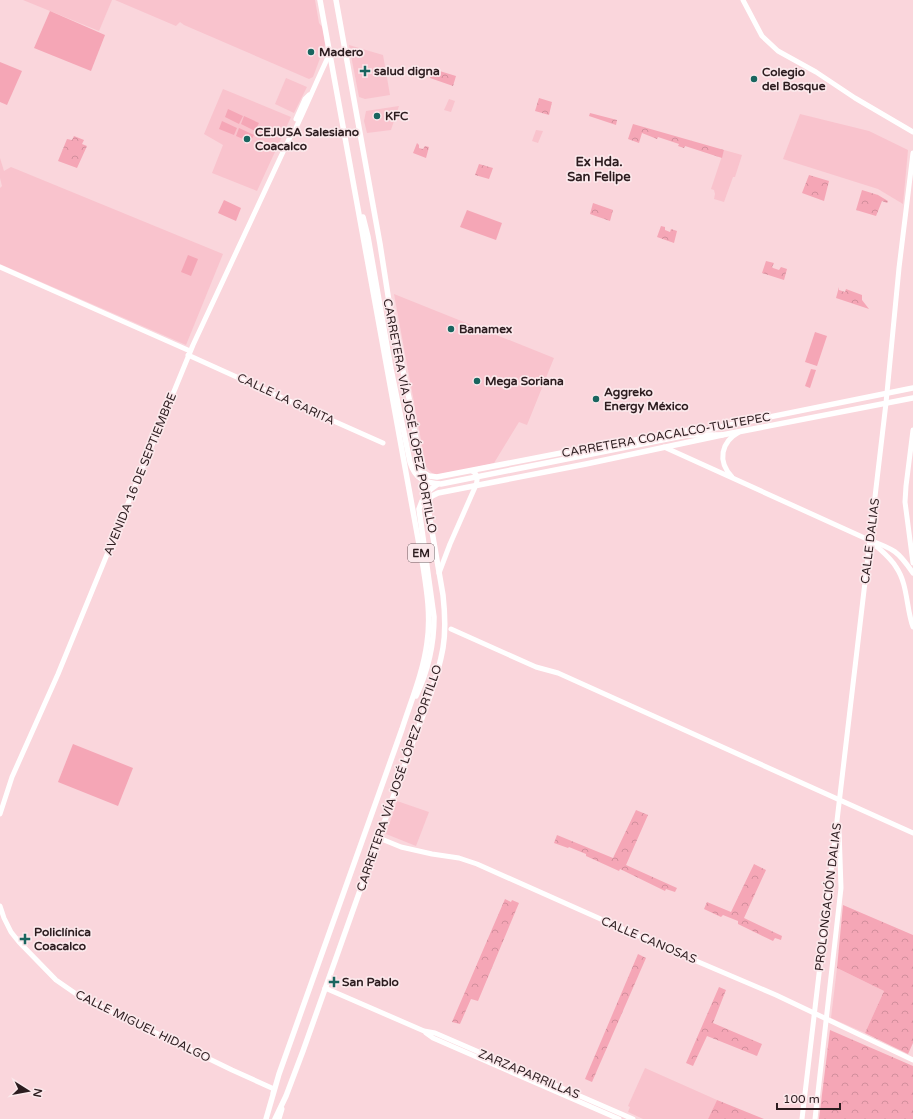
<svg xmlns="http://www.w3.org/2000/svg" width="913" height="1119" font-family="'Varela Round',sans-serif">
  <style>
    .built { fill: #f9c3cd }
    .grass { fill: #f5a6b6 }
    .park { fill: url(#park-crowns) }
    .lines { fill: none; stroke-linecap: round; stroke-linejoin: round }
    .secondary { stroke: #fff; stroke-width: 5 }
    .primary { stroke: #fff; stroke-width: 5.5 }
    .poi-dot { fill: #19655f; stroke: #fbe8eb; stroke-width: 1.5 }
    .labels { text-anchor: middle; stroke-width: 3.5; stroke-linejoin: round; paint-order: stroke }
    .shield { fill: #fbe8eb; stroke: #6a595c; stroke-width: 1 }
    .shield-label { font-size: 11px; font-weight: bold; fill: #2c1c1f }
    .poi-label { font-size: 12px; font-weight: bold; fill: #2c1c1f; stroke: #fbe8eb; text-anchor: start }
    .street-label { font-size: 12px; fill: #2c1c1f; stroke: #fbe8eb }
    .neighbourhood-label { font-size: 13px; font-weight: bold; fill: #2c1c1f; stroke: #fbe8eb }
  </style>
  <defs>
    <pattern id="park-crowns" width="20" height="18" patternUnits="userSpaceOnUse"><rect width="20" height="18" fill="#f5a6b6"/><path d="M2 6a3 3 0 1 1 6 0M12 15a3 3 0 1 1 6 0" fill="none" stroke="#d28e9c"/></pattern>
  </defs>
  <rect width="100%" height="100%" fill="#fad6dc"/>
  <g class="built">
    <path d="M23 0H112L99 31Z"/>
    <path d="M115 0H315L319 23 323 28 325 45 313 77 309 79 184 25 180 22 176 26Z"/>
    <path d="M349 45 383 55 390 95 365 99 359 97Z"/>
    <path d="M286 78 307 87 294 113 275 104Z"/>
    <path d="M223 89 291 117 257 191 212 173 223 145 204 134Z"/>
    <path d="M449 99 455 101 451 112 444 110Z"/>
    <path d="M399 106 391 130 367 133 364 121 366 111Z"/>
    <path d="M800 114 869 131 908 150 903 204 878 189 783 159Z"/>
    <path d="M536 130 543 131 538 143 532 141Z"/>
    <path d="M724 150 742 155 735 177H733L724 202 714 199 715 194 714 190 711 189Z"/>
    <path d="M0 158 4 171 11 167 223 254 186 345 0 264V188L2 186 0 178Z"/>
    <path d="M394 294 554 358 527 425 519 422 494 463 440 476 432 473 426 467Z"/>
    <path d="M397 801 429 812 416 846 386 834Z"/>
    <path d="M837 968 884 991 865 1033 831 1018Z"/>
    <path d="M645 1068 717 1100 708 1119H643L628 1112 630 1107 628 1106Z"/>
  </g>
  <g class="grass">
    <path d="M50 11 105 35 91 71 34 48Z"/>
    <path d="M0 62 22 71 7 105 0 102Z"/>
    <path d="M228 109 243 116 239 124 225 117Z"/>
    <path d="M244 116 259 123 255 131 241 124Z"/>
    <path d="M222 121 237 128 234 135 219 129Z"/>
    <path d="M239 128 254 135 250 142 236 136Z"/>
    <path d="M224 200 241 208 236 221 218 213Z"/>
    <path d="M467 210 502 223 496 240 460 227Z"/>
    <path d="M188 255 198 259 191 276 181 272Z"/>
    <path d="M815 332 827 336 817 366 805 362Z"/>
    <path d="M811 369 816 370 810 388 805 386Z"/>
    <path d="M73 744 133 768 118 806 58 782Z"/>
  </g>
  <g class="park">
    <path d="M433 69 456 76 453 86 430 78Z"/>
    <path d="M539 98 552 102 549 115 535 111Z"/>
    <path d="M590 113 617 120 616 125 589 116Z"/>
    <path d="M633 124 724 150 722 158 685 146 684 148 678 146 679 144 658 137 657 139 642 133 639 143 628 139Z"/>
    <path d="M74 136 84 140 82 144 87 146 77 168 58 161 67 139 72 140Z"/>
    <path d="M417 143 419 145V148L423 149 425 146 429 147 426 158 413 153Z"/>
    <path d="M479 164 493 168 489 179 475 175Z"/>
    <path d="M809 175 829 181 824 201 802 193Z"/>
    <path d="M862 190 878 195 888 201 887 203 882 201 876 216 856 210Z"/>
    <path d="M593 203 613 210 610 221 590 214Z"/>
    <path d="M661 226 665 227V230L670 232 671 229 677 231 674 243 657 237Z"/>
    <path d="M766 261 774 263 772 267 773 268 779 270 781 267 787 269 784 280 762 273Z"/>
    <path d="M839 287V290L845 292 846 289 862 295V300L869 309 836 298Z"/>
    <path d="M636 810 648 815 626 865 677 888 675 892 666 889 665 891 620 869 619 871 586 856V854L569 847 568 848 554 843 557 835 613 858Z"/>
    <path d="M754 864 766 870 744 918 782 936 781 940 775 938 773 941 738 924V921L723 915 721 917 704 909 707 902 731 912Z"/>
    <path d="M505 899 511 902 512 900 519 903 478 1001 471 999 460 1024 452 1022Z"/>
    <path d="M843 905 913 935V1043L908 1054 865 1033 884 991 837 968Z"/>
    <path d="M638 954 646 958 592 1082 585 1079Z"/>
    <path d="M719 987 726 990 713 1023 762 1044 757 1056 707 1036 693 1066 686 1063Z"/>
    <path d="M830 1030 913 1066V1119H819Z"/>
    <path d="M717 1100 764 1119H708Z"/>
  </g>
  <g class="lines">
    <g class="secondary">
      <path d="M743 0 762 36 778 51 816 72 855 98 913 132"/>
      <path d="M296 119 305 99 309 95"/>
      <path d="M0 267 190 351"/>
      <path d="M188 355 329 419 383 443"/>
      <path d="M913 430 906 486 905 502 913 563"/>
      <path d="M664 447 869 540C894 549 898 551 913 573"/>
      <path d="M732 477C717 461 721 442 739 432"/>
      <path d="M872 542C880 550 890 557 896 567 908 584 906 608 913 627"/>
      <path d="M439 573 450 544 476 485C478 479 478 474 472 471"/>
      <path d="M451 629 536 667 558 673 913 833"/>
      <path d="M0 814 12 777 58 674 193 345 290 137 293 134C306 107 317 80 330 53"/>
      <path d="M379 838 401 847 432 854 459 858 477 864 668 949 776 995 913 1060"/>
      <path d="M0 906 4 918 11 932 19 942 56 980 82 998 121 1016 232 1070 274 1089 273 1093"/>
      <path d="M325 988 424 1031 435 1033 633 1119"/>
      <path d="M426 1033 433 1038 619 1119"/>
      <path d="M279 1119 282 1109"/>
      <path d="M802 1119 886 403 899 268 913 153"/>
      <path d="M815 1119 841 888 839 829"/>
    </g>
    <g class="primary">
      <path d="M363 217 368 237 391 369 410 462C415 479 425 483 441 484L687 435H722"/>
      <path d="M421 471 429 476 437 477 592 447 604 446 689 430 710 429 913 388"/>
      <path d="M427 503 432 496 438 493 586 464 722 435 913 398"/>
      <path d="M416 696C428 671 434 645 434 617L419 509C422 498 428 490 438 484"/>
      <path d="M266 1119 279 1074 402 729C411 701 423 673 427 643 431 617 427 591 423 566L320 0"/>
      <path d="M275 1119 286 1096 303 1051 412 744C424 713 437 681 443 648 446 630 445 613 443 595L409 398 392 321 380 244 336 0"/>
    </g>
  </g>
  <g class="poi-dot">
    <circle cx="311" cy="52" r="4"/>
    <path d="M363 65h4v4h4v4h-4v4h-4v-4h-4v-4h4z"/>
    <circle cx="754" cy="79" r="4"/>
    <circle cx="377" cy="116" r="4"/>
    <circle cx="247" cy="139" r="4"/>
    <circle cx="451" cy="329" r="4"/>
    <circle cx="477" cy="381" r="4"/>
    <circle cx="596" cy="399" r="4"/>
    <path d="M23 933h4v4h4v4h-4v4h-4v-4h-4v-4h4z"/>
    <path d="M332 976h4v4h4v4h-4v4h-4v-4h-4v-4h4z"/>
  </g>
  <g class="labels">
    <rect class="shield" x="408" y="544" width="26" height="18" rx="3"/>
    <g class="shield-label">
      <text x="421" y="557">EM</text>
    </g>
    <g class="poi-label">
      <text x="319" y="56">Madero</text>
      <text x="374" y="75">salud digna</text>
      <text x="762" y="76">Colegio<tspan x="762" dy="14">del Bosque</tspan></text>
      <text x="385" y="120">KFC</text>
      <text x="255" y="136">CEJUSA Salesiano<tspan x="255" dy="14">Coacalco</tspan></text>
      <text x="459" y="333">Banamex</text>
      <text x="485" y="385">Mega Soriana</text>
      <text x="604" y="396">Aggreko<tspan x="604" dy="14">Energy México</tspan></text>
      <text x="34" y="936">Policlínica<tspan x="34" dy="14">Coacalco</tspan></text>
      <text x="342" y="986">San Pablo</text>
    </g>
    <g class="street-label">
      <text transform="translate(286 399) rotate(25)" y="4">CALLE LA GARITA</text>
      <text transform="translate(410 416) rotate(79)" y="4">CARRETERA VÍA JOSÉ LÓPEZ PORTILLO</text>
      <text transform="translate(666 435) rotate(-10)" y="4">CARRETERA COACALCO-TULTEPEC</text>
      <text transform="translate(140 474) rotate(-68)" y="4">AVENIDA 16 DE SEPTIEMBRE</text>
      <text transform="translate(870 541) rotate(-83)" y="4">CALLE DALIAS</text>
      <text transform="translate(399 778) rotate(-71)" y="4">CARRETERA VÍA JOSÉ LÓPEZ PORTILLO</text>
      <text transform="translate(828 897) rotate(-83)" y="4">PROLONGACIÓN DALIAS</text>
      <text transform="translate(649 940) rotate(23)" y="4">CALLE CANOSAS</text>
      <text transform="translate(143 1026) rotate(26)" y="4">CALLE MIGUEL HIDALGO</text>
      <text transform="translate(529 1074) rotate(23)" y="4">ZARZAPARRILLAS</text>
    </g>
    <g class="neighbourhood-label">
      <text x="599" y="166">Ex Hda.<tspan x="599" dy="15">San Felipe</tspan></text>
    </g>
  </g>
  <g transform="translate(28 1091) rotate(101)" stroke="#fbe8eb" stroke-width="3" paint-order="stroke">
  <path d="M0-3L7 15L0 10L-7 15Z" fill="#2c1c1f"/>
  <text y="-6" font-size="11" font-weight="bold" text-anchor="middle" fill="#2c1c1f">N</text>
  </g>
  <path d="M777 1103v6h63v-6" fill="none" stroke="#2c1c1f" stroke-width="2"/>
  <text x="783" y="1103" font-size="12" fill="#2c1c1f" stroke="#fbe8eb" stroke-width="3" paint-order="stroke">100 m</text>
</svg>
